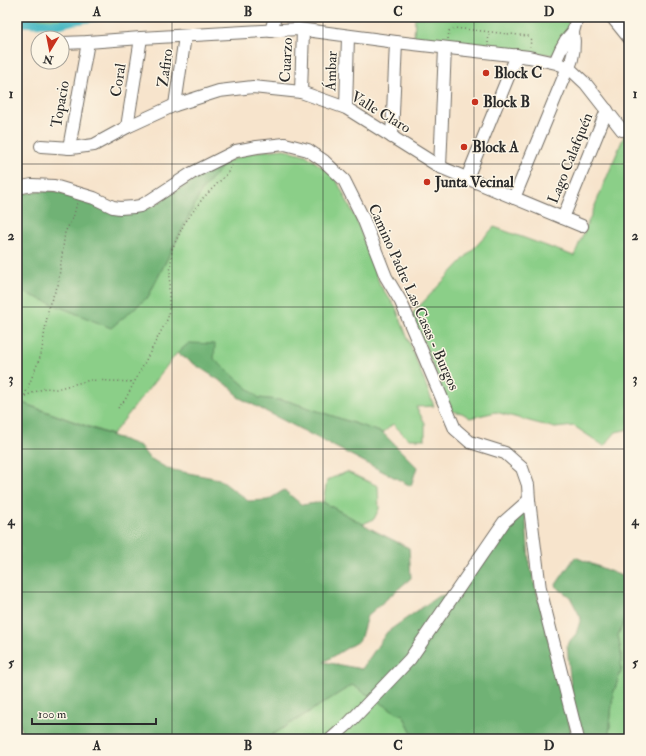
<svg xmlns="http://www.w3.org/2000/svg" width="646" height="756" font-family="'IM FELL Double Pica',serif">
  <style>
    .green { fill: #8bcf88; stroke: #5b7d5a }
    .forest { fill: #70b274; stroke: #4e6e50 }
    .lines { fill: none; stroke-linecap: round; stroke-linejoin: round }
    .canal { stroke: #4bb9c4; stroke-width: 9 }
    .minor-casing { stroke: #726c63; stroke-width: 14 }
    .path { stroke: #726c63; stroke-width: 1.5; stroke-dasharray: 1 3; stroke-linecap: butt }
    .minor { stroke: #fff; stroke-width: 12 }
    .grid { fill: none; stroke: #2b2b2b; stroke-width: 1; stroke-opacity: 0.55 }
    .poi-dot { fill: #c8321e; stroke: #fcf5e5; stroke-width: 1.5 }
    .labels { text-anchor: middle; stroke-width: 3; stroke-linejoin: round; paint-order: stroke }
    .street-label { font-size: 15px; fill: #2b2b2b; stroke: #fcf5e5 }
    .poi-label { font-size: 15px; font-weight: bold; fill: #2b2b2b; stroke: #fcf5e5; text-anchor: start }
    .neatline { fill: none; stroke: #2b2b2b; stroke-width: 1.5 }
    .grid-label { font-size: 13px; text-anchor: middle; font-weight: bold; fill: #2b2b2b }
  </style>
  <rect width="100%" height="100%" fill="#fcf5e5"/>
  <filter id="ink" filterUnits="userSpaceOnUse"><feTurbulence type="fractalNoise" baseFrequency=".025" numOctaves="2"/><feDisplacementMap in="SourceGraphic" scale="8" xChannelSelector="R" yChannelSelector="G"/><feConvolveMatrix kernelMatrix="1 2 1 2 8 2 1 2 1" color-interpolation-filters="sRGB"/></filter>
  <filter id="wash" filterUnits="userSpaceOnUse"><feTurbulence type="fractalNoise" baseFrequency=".012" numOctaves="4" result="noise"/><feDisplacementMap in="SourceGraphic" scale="16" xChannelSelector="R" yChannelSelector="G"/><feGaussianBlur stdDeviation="0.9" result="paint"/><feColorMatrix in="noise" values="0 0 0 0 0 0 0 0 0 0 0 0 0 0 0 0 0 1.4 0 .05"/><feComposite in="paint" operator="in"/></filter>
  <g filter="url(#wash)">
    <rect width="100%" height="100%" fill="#f7e4cc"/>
    <g class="green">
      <path d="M17 17H96L75 20 59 24 22 23 17 22Z"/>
      <path d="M415 17H522L564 18 569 22 568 32 554 55 414 39Z"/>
      <path d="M629 124V429L616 432 604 446 574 426 555 428 496 412 470 418 462 413 451 411 412 314 494 227 574 256Z"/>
      <path d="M284 149 306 155 335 177 357 221 380 285 396 308 434 406 416 407 425 423V439H408L393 424 383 433 288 401 259 398 213 359 190 343 177 353 112 435 17 401V324L23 292 148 297 202 190 226 162 253 152Z"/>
      <path d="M347 472 378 486 379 509 374 519 363 524 323 502 327 480Z"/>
      <path d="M626 617 629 618V739H607L609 735 613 694 621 671V652L618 635Z"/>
      <path d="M352 685 403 715 415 739H267L269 737Z"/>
    </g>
    <g class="forest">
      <path d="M226 162 202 190 148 297 111 328 23 292 17 324V194L43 191H55L129 213 151 207 177 190 203 174Z"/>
      <path d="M189 343 215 344 214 359 259 398 288 401 383 433 417 467 411 486 238 397 233 389 177 353Z"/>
      <path d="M17 401 140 446 148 457 168 469 219 479 248 501 268 500 284 490 302 505 323 502 377 532 409 548 411 578 367 616 360 640 324 662 362 669 387 632 437 597 448 594 507 524 525 509 529 560 573 739H415L403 715 397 713 352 685 269 737 267 739H23L22 738 18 713H17Z"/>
      <path d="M575 557 629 579V618L626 617 618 635 621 652V671L613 694 609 735 607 739H582L572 700 567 644 576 634 581 618 570 597 555 586Z"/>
    </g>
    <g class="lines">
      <path class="canal" d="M17 22 59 24 75 20 96 17"/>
    </g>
  </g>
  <g filter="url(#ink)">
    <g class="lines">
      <g class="minor-casing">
        <g id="minor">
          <path d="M612 17 629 38"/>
          <path d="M271 31 275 17"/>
          <path d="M63 43 88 42 141 38 298 29 396 42 529 57 556 63 569 68 586 84 622 130"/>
          <path d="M555 62 561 49 566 40 573 32 577 17"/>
          <path d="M569 68C574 56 575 44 573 32"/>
          <path d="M301 92 303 30"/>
          <path d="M175 105 185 36"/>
          <path d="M346 108 348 36"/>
          <path d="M127 127 141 38"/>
          <path d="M392 137 396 42"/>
          <path d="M41 146 71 148 94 145 127 127 175 105 219 91 253 87 301 92 346 108 440 167 582 226"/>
          <path d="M69 148 88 42"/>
          <path d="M440 167 445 48"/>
          <path d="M467 178 517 55"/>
          <path d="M17 188 32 185 54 186 94 198 113 207 120 208 134 207 140 206 149 201 192 173 236 151 257 147 285 144 308 150 324 161 344 180 363 218 386 277 401 302 455 429 470 442 505 453 514 461 522 468 528 485 529 500 540 589 578 739"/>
          <path d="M514 198 568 67"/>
          <path d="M563 218 607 110"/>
          <path d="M331 739 348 724 410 659 504 522 529 500"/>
        </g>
      </g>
      <g class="path">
        <path d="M448 39 449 31 454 28 528 36 531 40 530 47"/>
        <path d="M488 43 489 35 492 33"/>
        <path d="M25 396 45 388 56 389 90 380 134 382"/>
        <path d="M118 408 125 400 168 318 169 307V288L172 249 184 224 203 198 227 174 232 165"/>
        <path d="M17 414 41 355 49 305 58 285 65 232 73 218 77 203"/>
      </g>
      <use href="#minor" class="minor"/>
    </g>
  </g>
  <path class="grid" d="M172 17V739M323 17V739M474 17V739M17 164H629M17 307H629M17 449H629M17 592H629"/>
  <g class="poi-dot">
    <circle cx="486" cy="73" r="4"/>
    <circle cx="475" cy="102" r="4"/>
    <circle cx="464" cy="147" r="4"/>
    <circle cx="427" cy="182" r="4"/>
  </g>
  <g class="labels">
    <g class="street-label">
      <text transform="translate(286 60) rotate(-87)" y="5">Cuarzo</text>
      <text transform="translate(165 68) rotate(-82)" y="5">Zafiro</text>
      <text transform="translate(331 71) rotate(-88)" y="5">Ámbar</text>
      <text transform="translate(118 80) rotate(-81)" y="5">Coral</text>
      <text transform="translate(60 104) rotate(-80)" y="5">Topacio</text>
      <text transform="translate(381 112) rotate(31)" y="5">Valle Claro</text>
      <text transform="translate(570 158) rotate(-68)" y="5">Lago Calafquén</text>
      <text transform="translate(414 297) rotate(66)" y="5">Camino Padre Las Casas - Burgos</text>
    </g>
    <g class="poi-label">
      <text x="494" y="78">Block C</text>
      <text x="483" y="107">Block B</text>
      <text x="472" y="152">Block A</text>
      <text x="435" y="187">Junta Vecinal</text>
    </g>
  </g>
  <rect width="646" height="756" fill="none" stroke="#fcf5e5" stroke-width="44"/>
  <g transform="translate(50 50) rotate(190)"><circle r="19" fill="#fcf5e5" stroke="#a8a49b"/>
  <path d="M0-3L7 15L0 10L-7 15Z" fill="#c8321e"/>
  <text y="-6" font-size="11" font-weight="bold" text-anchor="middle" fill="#2b2b2b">N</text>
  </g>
  <path d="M32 718v6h124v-6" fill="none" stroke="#2b2b2b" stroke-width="2"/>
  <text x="38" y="718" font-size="12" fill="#2b2b2b" stroke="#fcf5e5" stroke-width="3" paint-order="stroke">100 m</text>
  <rect x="22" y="22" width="602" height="712" class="neatline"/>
  <g class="grid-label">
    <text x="97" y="16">A</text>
    <text x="248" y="16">B</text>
    <text x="398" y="16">C</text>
    <text x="549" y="16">D</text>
    <text x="11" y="98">1</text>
    <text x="635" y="98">1</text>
    <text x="11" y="240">2</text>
    <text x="635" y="240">2</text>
    <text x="11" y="383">3</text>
    <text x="635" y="383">3</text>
    <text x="11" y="525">4</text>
    <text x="635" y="525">4</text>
    <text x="11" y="667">5</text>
    <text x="635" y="667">5</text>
    <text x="97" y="750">A</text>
    <text x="248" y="750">B</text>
    <text x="398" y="750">C</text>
    <text x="549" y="750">D</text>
  </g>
</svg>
